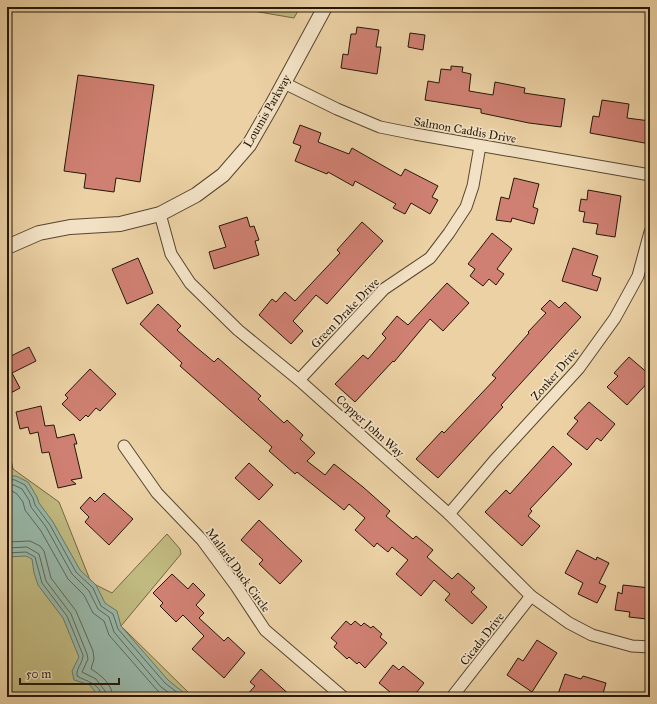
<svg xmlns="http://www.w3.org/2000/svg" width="657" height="704" font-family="'IM FELL Great Primer',serif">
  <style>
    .green { fill: #c0b980; stroke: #736844 }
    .water { fill: #98b7a8; stroke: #6a7768 }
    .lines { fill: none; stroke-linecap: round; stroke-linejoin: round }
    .shore { stroke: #5f6858; stroke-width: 1 }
    .building { fill: #cf8072; stroke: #261808 }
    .minor-casing { stroke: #57462f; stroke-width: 13 }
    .tertiary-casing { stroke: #57462f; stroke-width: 16 }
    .minor { stroke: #f2e1c4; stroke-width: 11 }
    .tertiary { stroke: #f2e1c4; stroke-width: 14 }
    .labels { text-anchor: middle; stroke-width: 3.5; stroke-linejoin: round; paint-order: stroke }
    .street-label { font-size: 12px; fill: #261808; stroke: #f2e1c4 }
  </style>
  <rect width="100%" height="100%" fill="#ebd1a4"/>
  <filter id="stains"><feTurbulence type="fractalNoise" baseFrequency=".005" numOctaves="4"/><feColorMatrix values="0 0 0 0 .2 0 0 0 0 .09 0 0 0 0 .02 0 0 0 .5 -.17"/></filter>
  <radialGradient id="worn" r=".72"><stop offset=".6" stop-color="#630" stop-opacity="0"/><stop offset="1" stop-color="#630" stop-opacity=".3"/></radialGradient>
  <g class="green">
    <path d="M230 7H300L294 18Z"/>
    <path d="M7 442 13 469 59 502 90 580 96 585 112 593 167 534 180 549 181 554 121 626 193 697H7Z"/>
  </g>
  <path class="water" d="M7 476H16L28 482 37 497 39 503 53 522 80 570 96 585 105 603 117 611 121 626 168 680 189 697H99L90 685 74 680 72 671 79 657 63 618 38 585 34 573 32 559 26 556 7 557Z"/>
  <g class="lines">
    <g class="shore">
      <path d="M7 479 15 480 25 485 33 498 35 505 50 525 76 572 93 588 101 606 113 614 118 629 165 683 183 697"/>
      <path d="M7 485H14L22 489 29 500 31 507 46 527 72 574 89 591 98 609 109 617 114 632 161 687 175 697"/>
      <path d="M7 491H12L17 494 23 502 25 510 41 531 68 579 84 595 93 613 104 621 109 635 157 690 165 697"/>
      <path d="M7 542 30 541 40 546 44 551 51 578 76 611 93 651 94 659 91 669C101 675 112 684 113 697"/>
      <path d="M7 548 27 547 39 554 46 581 71 614 87 654 88 659 82 672 96 679 105 691 107 697"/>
      <path d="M7 553 26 552 35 557 42 583 67 616 83 655C83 663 76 668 77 676 87 682 100 683 102 697"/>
    </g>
  </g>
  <g class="building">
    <path d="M357 27 379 30 376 47H381L377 74 341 68 343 54 348 55 351 34H356Z"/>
    <path d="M410 33 425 35 423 50 408 47Z"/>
    <path d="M451 66 463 67 462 72 471 74 469 91 493 95 495 82 525 88 524 93 565 99 561 127 529 123 481 113V109L425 100 428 81 439 83 441 69 451 70Z"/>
    <path d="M78 75 154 85 140 182 116 178 114 192 84 188 86 174 64 171Z"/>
    <path d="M602 100 629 104 627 118 650 121V144L590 133 593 116 599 117Z"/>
    <path d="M300 125 321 133 318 142 349 154 352 148 401 176 405 169 438 186 432 197 438 200 430 214 411 203 405 214 393 208 396 204 355 181 353 186 328 172 327 174 295 161 301 146 293 143Z"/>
    <path d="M514 178 539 184 533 207 538 209 534 224 512 218 511 222 496 220 501 197 509 199Z"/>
    <path d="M588 190 621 196 615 237 596 234 598 224 583 222 585 212 579 211 581 199 587 200Z"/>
    <path d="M247 217 250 227 254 226 259 240 255 241 259 255 214 269 209 252 226 247 219 226Z"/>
    <path d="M362 222 383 241 327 304 316 295 293 321 303 331 291 344 259 315 272 299 276 302 285 292 295 301 340 253 337 250Z"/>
    <path d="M492 233 512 249 497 269 504 274 496 285 489 279 483 286 470 276 475 269 468 264Z"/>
    <path d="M573 248 598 256 592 275 601 278 597 291 562 281Z"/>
    <path d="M138 258 153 293 127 304 112 269Z"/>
    <path d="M447 283 469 303 443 331 430 319 394 362 393 361 355 402 335 384 363 355 368 359 386 338 382 334 397 316 408 325Z"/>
    <path d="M550 300 559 308 565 302 581 317 501 405 503 407 438 478 416 459 442 431 444 433 496 378 492 375 529 333 528 332 546 313 541 309Z"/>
    <path d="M158 304 181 326 177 330 196 347 214 362 218 358 261 396 258 399 284 423 287 420 303 435 300 439 315 453 307 461 325 475 334 464 363 487 390 511 386 516 413 539 416 536 433 550 427 557 452 579 458 573 475 588 471 592 487 607 472 624 445 600 450 594 434 580 421 596 396 574 408 560 392 547 388 552 377 543 374 547 355 530 365 518 349 504 344 510 297 472 295 474 269 451 272 447 180 366 182 363 140 324Z"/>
    <path d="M29 347 36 361 12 373 20 388 7 395V358Z"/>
    <path d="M629 357 650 375V380L627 405 607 387 618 376 614 373Z"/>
    <path d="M90 369 116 394 100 411 96 408 88 417 86 415 80 421 62 404 68 398 65 395Z"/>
    <path d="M589 402 615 424 601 441 597 438 587 450 567 434 578 421 574 418Z"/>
    <path d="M41 406 45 426 54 425 57 438 74 434 77 444H74L82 478 71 480 76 484 58 488 49 452 42 453 38 432 30 434 28 427 20 429 16 412Z"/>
    <path d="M553 446 572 464 530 509 532 511 528 516 540 526 522 546 485 512 506 490 510 494Z"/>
    <path d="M249 463 273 485 259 500 235 478Z"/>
    <path d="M104 493 133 519 109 545 85 522 89 517 80 508 90 497 95 502Z"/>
    <path d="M259 520 302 561 280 584 259 564 263 560 241 540Z"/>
    <path d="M577 550 596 560 597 557 609 563 599 583 606 586 597 603 578 594 583 583 565 573Z"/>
    <path d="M172 574 188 589 193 583 205 595 196 605 204 613 199 618 224 641 228 637 245 653 224 678 192 649 204 636 183 615 176 622 160 606 163 603 153 593Z"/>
    <path d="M623 585 650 588V612L648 611 647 619 629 617 630 612 615 610 618 592 622 594Z"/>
    <path d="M346 621 351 625 355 621 361 626 364 623 371 628 373 626 382 634 380 637 387 643 365 668 359 662 357 664 349 657 347 659 334 647 337 643 331 638Z"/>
    <path d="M537 640 557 653 532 692 507 675 518 658 523 661Z"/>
    <path d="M393 665 399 670 403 666 424 683 413 697H396L379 683Z"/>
    <path d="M261 669 292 697H245L255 686 250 682Z"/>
    <path d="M565 674 581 679 583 676 606 683 602 697H557Z"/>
  </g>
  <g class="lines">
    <g class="minor-casing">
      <g id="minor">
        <path d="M284 83 337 109 380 127 415 134 650 175"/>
        <path d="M160 214 171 254 190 283 238 330 299 380 449 514 531 596 569 623 592 635 632 646 650 647"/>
        <path d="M299 380 384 289 430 258 449 233 466 207 473 186 480 146"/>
        <path d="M124 446 157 493 202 540 236 586 265 630 343 697"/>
        <path d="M449 514 494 461 579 368 615 318 638 276 650 232"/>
        <path d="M452 697 531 596"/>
      </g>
    </g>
    <g class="tertiary-casing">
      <path id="tertiary" d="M7 247 39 233 70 227 120 224 160 214 196 195 223 175 249 145 272 105 325 7"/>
    </g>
    <use href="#minor" class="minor"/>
    <use href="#tertiary" class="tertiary"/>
  </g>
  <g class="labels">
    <g class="street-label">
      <text transform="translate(267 111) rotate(-60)" y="4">Loumis Parkway</text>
      <text transform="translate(465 130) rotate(10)" y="4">Salmon Caddis Drive</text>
      <text transform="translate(345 313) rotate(-46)" y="4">Green Drake Drive</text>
      <text transform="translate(555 374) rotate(-49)" y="4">Zonker Drive</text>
      <text transform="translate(370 426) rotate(42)" y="4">Copper John Way</text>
      <text transform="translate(238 570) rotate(54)" y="4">Mallard Duck Circle</text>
      <text transform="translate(482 639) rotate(-52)" y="4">Cicada Drive</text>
    </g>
  </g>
  <rect width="657" height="704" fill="none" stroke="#ebd1a4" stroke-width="24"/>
  <rect x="8" y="8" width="641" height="688" fill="none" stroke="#261808" stroke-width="2"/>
  <rect x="12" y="12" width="633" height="680" fill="none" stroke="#261808"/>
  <path d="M20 678v6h99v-6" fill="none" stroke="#261808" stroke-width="2"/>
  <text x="26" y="678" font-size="12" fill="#261808" stroke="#f2e1c4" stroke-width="3" paint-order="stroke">50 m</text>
  <rect width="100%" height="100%" filter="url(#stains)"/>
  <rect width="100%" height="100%" fill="url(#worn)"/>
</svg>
